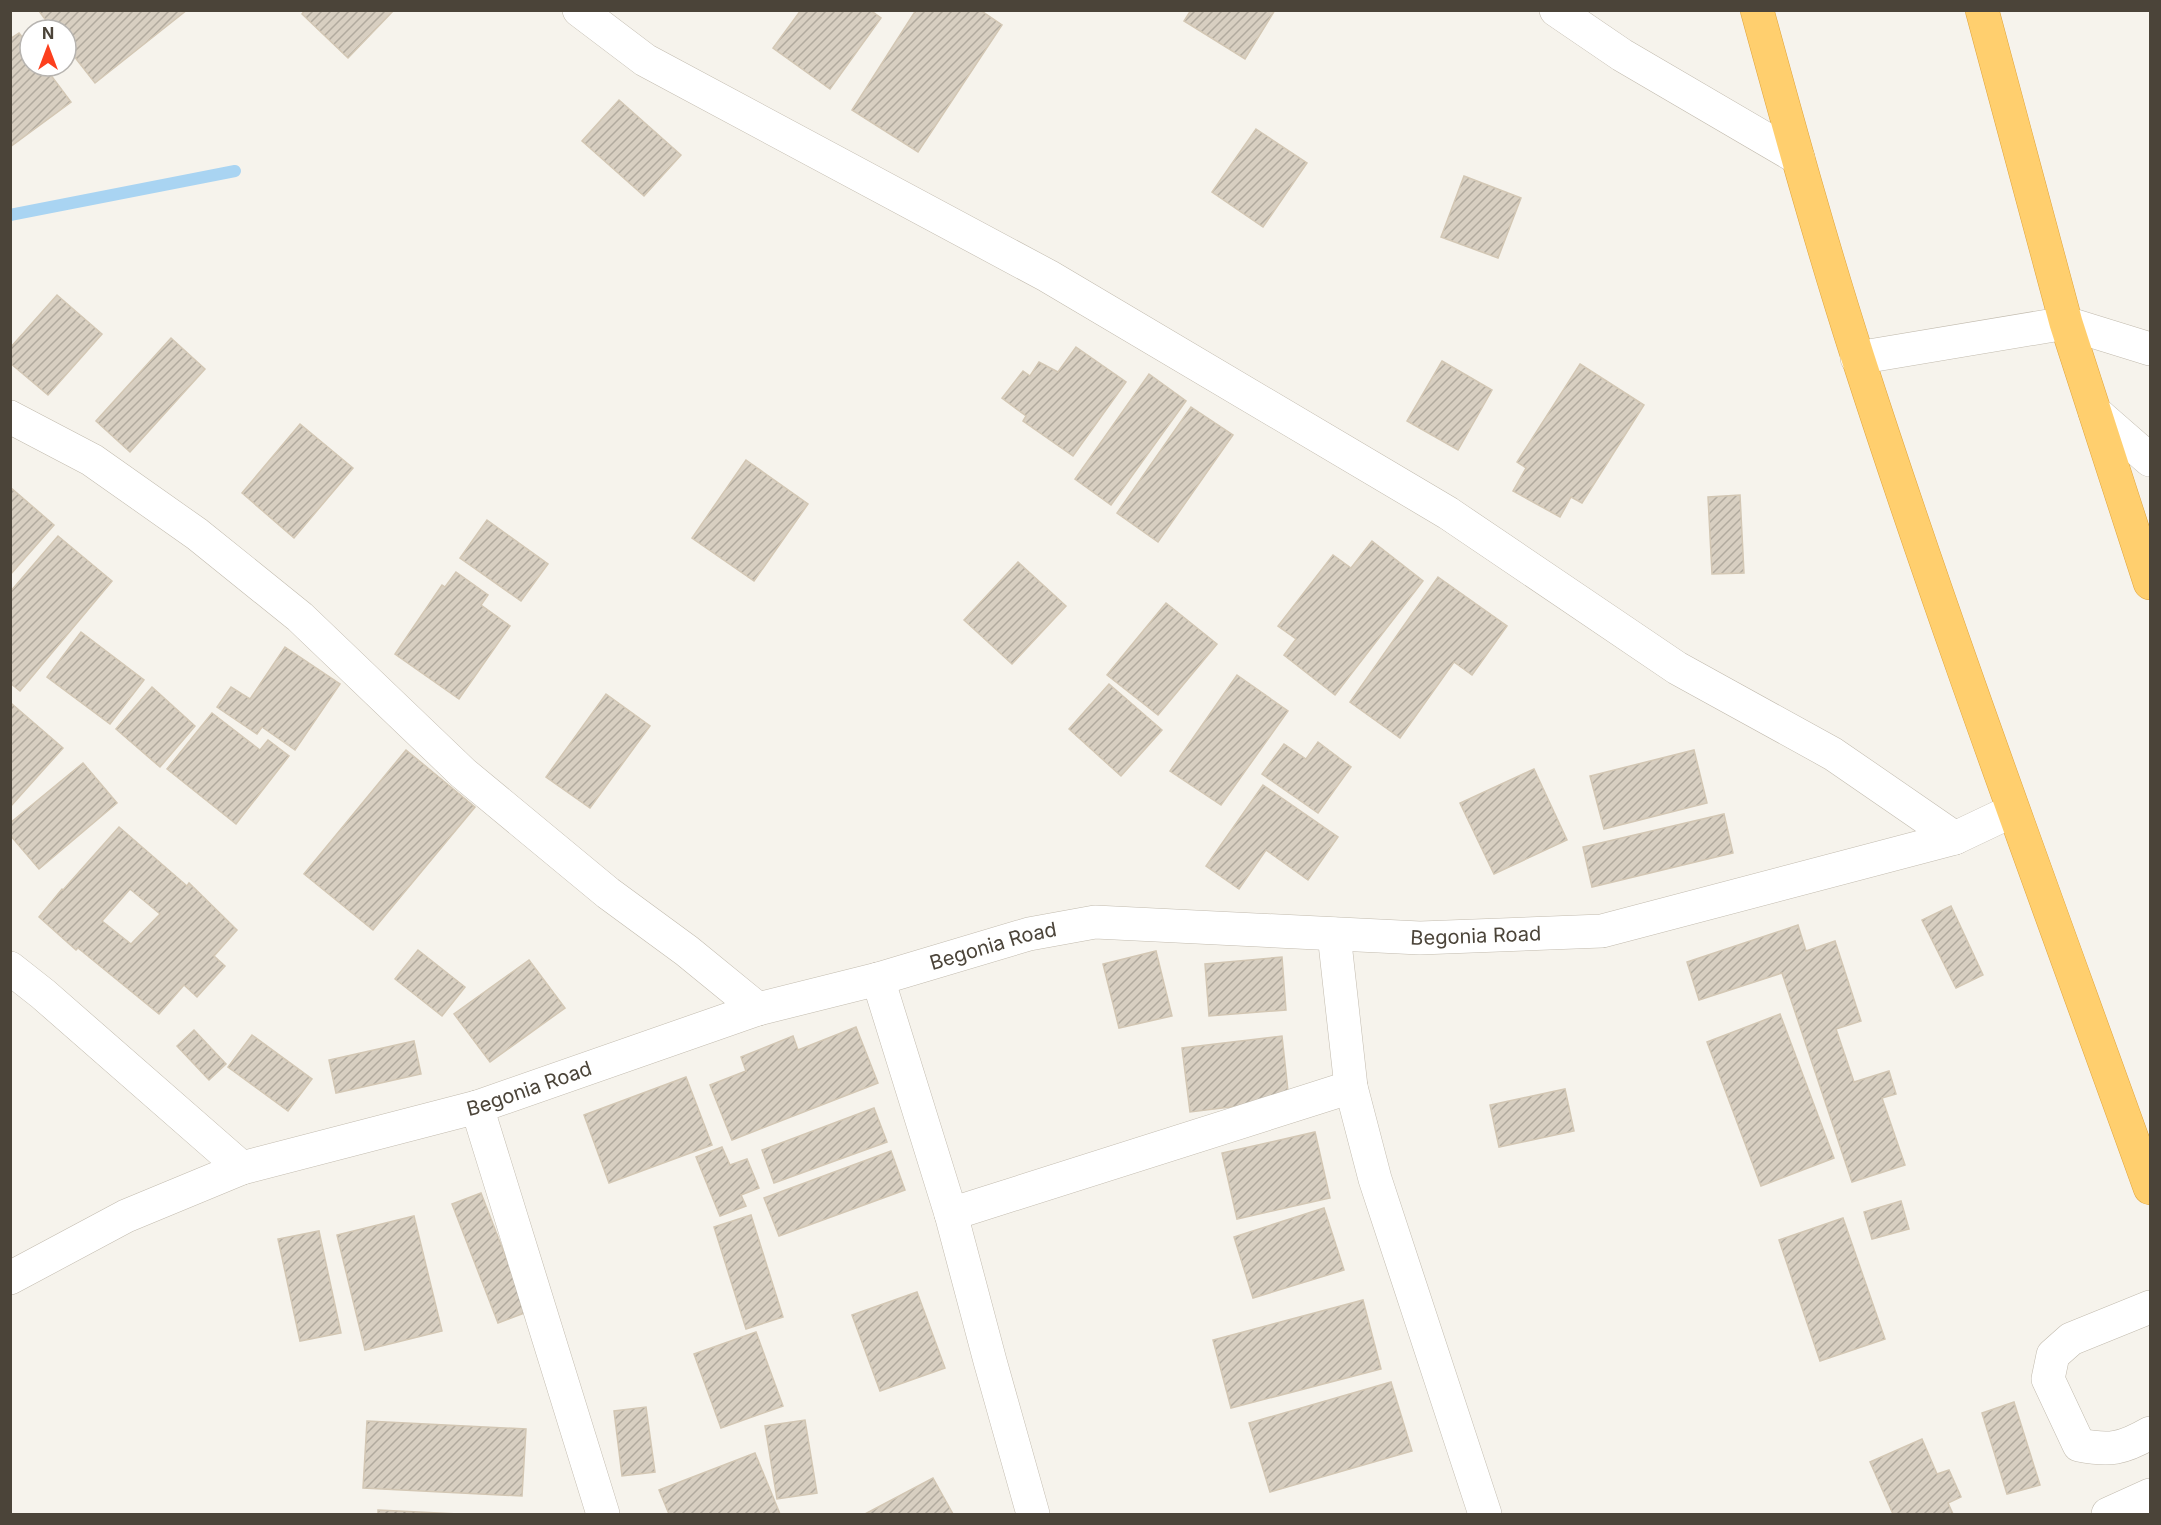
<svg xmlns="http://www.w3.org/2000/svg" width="2161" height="1525" font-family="Inter,sans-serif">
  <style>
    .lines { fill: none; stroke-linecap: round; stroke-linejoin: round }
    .stream { stroke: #a9d4f2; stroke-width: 12 }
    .building { fill: url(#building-hatch); stroke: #d3c7b4; stroke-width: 1.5; fill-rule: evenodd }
    .minor-casing { stroke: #c2bbae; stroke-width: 34 }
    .highway-casing { stroke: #e0a43c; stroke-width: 34 }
    .minor { stroke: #fff; stroke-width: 33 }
    .highway { stroke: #ffcf6e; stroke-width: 33 }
    .labels { text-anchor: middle; stroke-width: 4.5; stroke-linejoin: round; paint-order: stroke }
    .street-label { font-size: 20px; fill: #4b4439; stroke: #fff }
  </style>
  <defs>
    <pattern id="building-hatch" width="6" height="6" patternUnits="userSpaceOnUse" patternTransform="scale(1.5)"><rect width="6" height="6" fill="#d8cfc1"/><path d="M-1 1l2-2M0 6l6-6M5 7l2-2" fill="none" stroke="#b1aa9e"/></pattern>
  </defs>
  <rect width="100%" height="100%" fill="#f6f3ec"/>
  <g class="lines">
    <path class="stream" d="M10 215 235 171"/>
  </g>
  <g class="building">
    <path d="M187 10 95 83 66 46V30H53L39 11Z"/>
    <path d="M305 10H394L348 58 302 14Z"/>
    <path d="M801 10H870L881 18 830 89 773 48Z"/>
    <path d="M916 10H980L1002 25 918 152 852 110Z"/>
    <path d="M1191 10H1275L1245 59 1184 21Z"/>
    <path d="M19 33 30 47V66H44L71 102 10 147V39Z"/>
    <path d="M619 100 681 155 644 196 582 141Z"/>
    <path d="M1256 129 1307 163 1263 227 1212 192Z"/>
    <path d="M1464 176 1521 198 1498 258 1441 237Z"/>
    <path d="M57 295 102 334 48 395 10 363V348Z"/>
    <path d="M171 338 205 369 130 452 96 421Z"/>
    <path d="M1076 347 1126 382 1073 456 1023 421 1026 416 1002 398 1023 371 1030 376 1039 362 1058 372Z"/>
    <path d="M1442 361 1492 390 1458 450 1407 421Z"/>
    <path d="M1580 364 1644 405 1582 503 1571 497 1560 517 1513 491 1526 468 1517 462Z"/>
    <path d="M1149 374 1186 401 1111 505 1075 479Z"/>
    <path d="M1191 407 1233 435 1158 542 1117 513Z"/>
    <path d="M300 424 353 468 294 538 242 493Z"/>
    <path d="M746 460 808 504 754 581 692 538Z"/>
    <path d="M10 487 54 525 10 575Z"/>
    <path d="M1740 495 1744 573 1712 574 1708 497Z"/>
    <path d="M487 520 548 564 521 601 460 558Z"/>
    <path d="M58 536 112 581 20 691 10 683V592Z"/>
    <path d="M1372 541 1423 581 1335 695 1284 655 1296 639 1278 626 1333 555 1351 568Z"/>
    <path d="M1018 562 1066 606 1012 664 964 620Z"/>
    <path d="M456 572 488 595 481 605 510 626 459 699 395 654 442 585 445 587Z"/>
    <path d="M1438 577 1507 626 1472 675 1454 662 1400 738 1350 702Z"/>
    <path d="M1166 603 1217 644 1158 715 1107 675Z"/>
    <path d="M81 632 144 680 110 724 47 677Z"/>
    <path d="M285 647 340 684 295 750 262 727 257 734 217 707 231 687 250 699Z"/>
    <path d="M1237 675 1288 711 1221 805 1170 771Z"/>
    <path d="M1109 684 1162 730 1121 776 1069 729Z"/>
    <path d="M152 687 195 726 160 767 116 729Z"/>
    <path d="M606 694 650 726 590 808 546 777Z"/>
    <path d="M12 704 63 748 10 807V706Z"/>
    <path d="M212 713 260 750 268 740 289 756 236 824 167 769Z"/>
    <path d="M1318 742 1351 767 1318 813 1262 774 1284 744 1306 759Z"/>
    <path d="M406 750 475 807 373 930 304 874Z"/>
    <path d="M1694 750 1707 803 1604 829 1590 776Z"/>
    <path d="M83 763 117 803 39 869 10 835V823Z"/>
    <path d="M1534 769 1567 840 1494 874 1460 803Z"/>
    <path d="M1263 785 1338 837 1308 880 1266 850 1239 889 1206 866Z"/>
    <path d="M1724 814 1733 853 1592 887 1583 847Z"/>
    <path d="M119 827 187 886 189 883 237 930 214 956 225 966 197 997 184 985 159 1014 78 948 76 950 39 917 62 889 63 890ZM130 889 160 914 131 944 102 921Z"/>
    <path d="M1951 906 1983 975 1956 988 1922 920Z"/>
    <path d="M1798 925 1806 951 1835 941 1861 1021 1836 1029 1854 1082 1889 1071 1896 1094 1882 1098 1905 1165 1852 1182 1782 973 1699 1000 1687 962Z"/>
    <path d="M418 950 465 987 442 1016 395 979Z"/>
    <path d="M1156 951 1172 1016 1119 1028 1103 964Z"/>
    <path d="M1282 957 1286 1010 1209 1016 1205 964Z"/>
    <path d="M529 960 565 1008 490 1062 454 1014Z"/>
    <path d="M1780 1014 1834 1158 1761 1186 1707 1042Z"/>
    <path d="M856 1027 878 1083 732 1140 710 1085 746 1071 741 1057 793 1036 798 1050Z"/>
    <path d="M194 1030 226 1064 209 1080 177 1046Z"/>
    <path d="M252 1035 312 1079 288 1111 228 1067Z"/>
    <path d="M1282 1036 1289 1100 1190 1112 1182 1048Z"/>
    <path d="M414 1041 421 1074 336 1093 329 1060Z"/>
    <path d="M686 1077 712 1145 609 1183 584 1115Z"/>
    <path d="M1565 1089 1574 1131 1499 1147 1490 1105Z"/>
    <path d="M874 1108 887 1142 774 1183 762 1150Z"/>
    <path d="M1315 1132 1330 1198 1237 1219 1222 1153Z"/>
    <path d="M722 1147 730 1165 747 1159 759 1188 741 1195 746 1206 720 1216 696 1157Z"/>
    <path d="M891 1151 905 1190 779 1236 764 1198Z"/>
    <path d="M481 1193 527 1312 498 1323 452 1204Z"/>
    <path d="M1901 1201 1909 1229 1872 1239 1864 1212Z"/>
    <path d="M1324 1208 1344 1270 1253 1298 1234 1237Z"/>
    <path d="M751 1215 783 1317 746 1329 714 1227Z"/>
    <path d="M414 1216 442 1331 365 1350 337 1235Z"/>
    <path d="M1843 1218 1885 1339 1820 1361 1779 1240Z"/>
    <path d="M319 1231 341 1333 300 1341 278 1239Z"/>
    <path d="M917 1292 945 1368 880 1391 852 1315Z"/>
    <path d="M1363 1300 1381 1369 1231 1408 1213 1340Z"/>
    <path d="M756 1332 783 1406 721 1428 694 1354Z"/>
    <path d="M1391 1382 1412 1451 1270 1492 1249 1423Z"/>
    <path d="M2014 1402 2040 1485 2007 1494 1982 1413Z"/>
    <path d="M646 1407 655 1472 622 1476 614 1411Z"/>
    <path d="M805 1420 817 1493 777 1499 765 1426Z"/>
    <path d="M367 1421 526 1429 522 1496 363 1488Z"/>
    <path d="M1922 1439 1937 1474 1949 1470 1961 1497 1948 1503 1953 1514H1893L1870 1462Z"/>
    <path d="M755 1453 780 1514H669L659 1490Z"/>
    <path d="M933 1478 953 1514H865Z"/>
    <path d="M378 1510 459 1514H378Z"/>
  </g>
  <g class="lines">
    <g class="minor-casing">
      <g id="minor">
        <path d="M579 10 645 60 1048 276 1448 513 1677 668 1833 754 1955 838"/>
        <path d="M1556 10 1622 55 1798 158"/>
        <path d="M1857 358 2066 323 2150 349"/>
        <path d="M2095 412 2150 460"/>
        <path d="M10 417 92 460 197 534 300 617 463 773 608 893 687 951 758 1009"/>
        <path d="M1334 934 1351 1087 1375 1179 1485 1514"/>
        <path d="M10 968 43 994 242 1168"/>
        <path d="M878 979 951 1214 990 1361 1033 1514"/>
        <path d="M477 1107 603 1514"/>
        <path d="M951 1214 1351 1087"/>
        <path id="s1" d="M10 1278 126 1216 242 1168 477 1107 758 1009 878 979 1029 934 1095 922 1420 938 1602 931 1955 838 2012 811"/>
        <path d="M2150 1307 2071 1339 2053 1355 2048 1379 2079 1445C2110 1451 2122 1449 2150 1433"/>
        <path d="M2108 1514 2150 1495"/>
      </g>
    </g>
    <g class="highway-casing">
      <g id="highway">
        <path d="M1757 10C1789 127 1821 243 1858 358 1948 637 2051 912 2150 1188"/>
        <path d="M1982 10 2066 323 2150 583"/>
      </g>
    </g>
    <use href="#minor" class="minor"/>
    <use href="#highway" class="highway"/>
  </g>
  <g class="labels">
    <g class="street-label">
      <text dy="7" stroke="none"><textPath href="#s1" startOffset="1527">Begonia Road</textPath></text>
      <text dy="7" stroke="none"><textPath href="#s1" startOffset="1041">Begonia Road</textPath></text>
      <text dy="7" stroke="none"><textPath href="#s1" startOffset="555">Begonia Road</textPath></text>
    </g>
  </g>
  <rect width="2161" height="1525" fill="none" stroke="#4b4439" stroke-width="24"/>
  <g transform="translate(48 48)"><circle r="28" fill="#ffffff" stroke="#b7b4b0" stroke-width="1.5"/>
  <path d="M0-4.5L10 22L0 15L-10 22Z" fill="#fc3f1d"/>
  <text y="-9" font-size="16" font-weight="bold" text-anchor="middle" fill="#4b4439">N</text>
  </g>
</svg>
